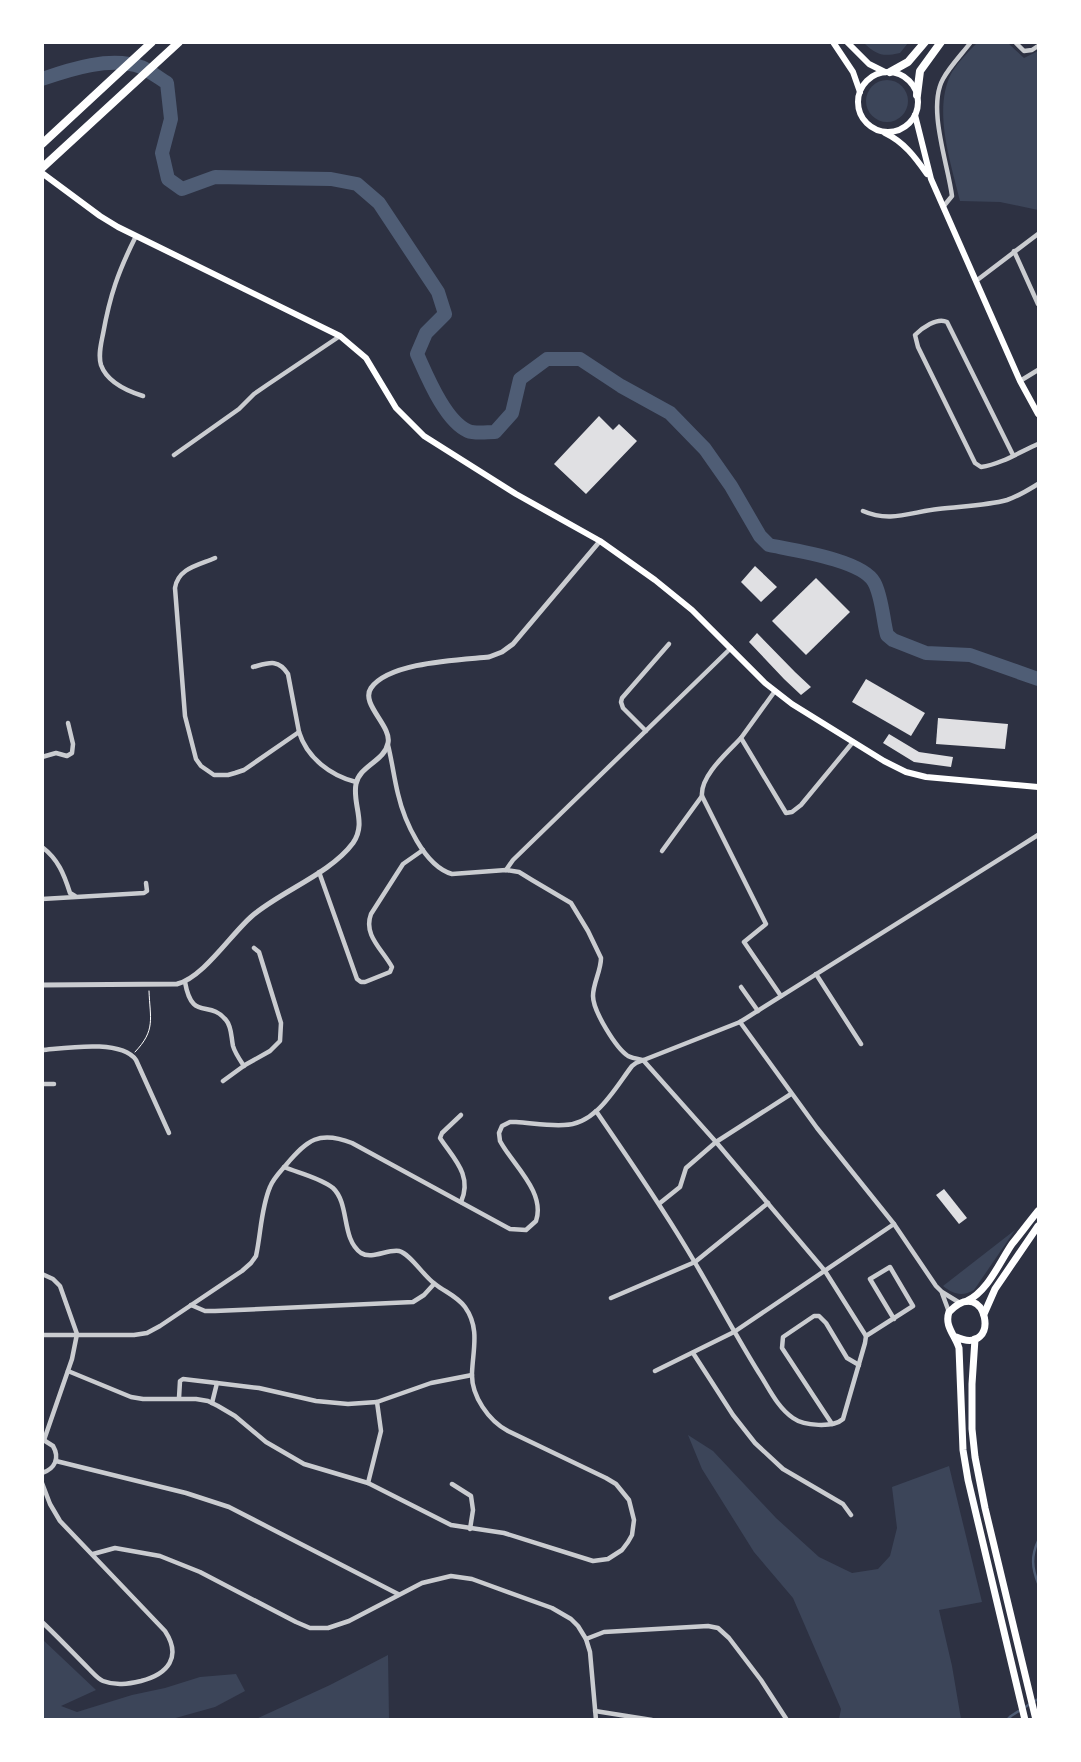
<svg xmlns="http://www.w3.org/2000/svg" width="1081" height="1762" font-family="'PT Serif',serif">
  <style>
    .green { fill: #3c4559 }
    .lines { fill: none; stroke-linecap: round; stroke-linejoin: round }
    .stream { stroke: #4f5d75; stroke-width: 2.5 }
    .river { stroke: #4f5d75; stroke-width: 14 }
    .building { fill: #e0e0e3 }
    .path { stroke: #fff; stroke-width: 1 }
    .minor { stroke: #caccd0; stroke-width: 4.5 }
    .tertiary { stroke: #caccd0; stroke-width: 5 }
    .secondary { stroke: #fff; stroke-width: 6 }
    .primary { stroke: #fff; stroke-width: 7 }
    .motorway { stroke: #fff; stroke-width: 8 }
  </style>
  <rect width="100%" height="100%" fill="#2d3142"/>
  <g class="green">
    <path d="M864 43H908L900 53C882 57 877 55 864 43Z"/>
    <path d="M977 43H1008L1024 58 1038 51V210L1000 202 960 201C951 163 932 109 952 72 959 61 968 52 977 43Z"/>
    <circle cx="887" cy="101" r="21"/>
    <path d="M1015 1230 974 1290C962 1297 953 1294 943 1286Z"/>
    <path d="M688 1435 713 1451 776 1518 819 1557 852 1573 878 1569 890 1556 897 1528 892 1487 949 1466 982 1602 939 1610 952 1666 961 1719H839L841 1709 793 1598 754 1552 702 1469Z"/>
    <path d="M42 1639 96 1690 61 1706 77 1712 132 1695 165 1688 200 1677 236 1674 245 1691 215 1707 172 1719H46L42 1716Z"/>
    <path d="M388 1655 389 1719H256L330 1685Z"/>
  </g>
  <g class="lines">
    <g class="stream">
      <path d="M1038 1541C1031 1556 1032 1568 1038 1583"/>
      <path d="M1007 1720 1011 1716 1038 1699"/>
    </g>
    <path class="river" d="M42 79C71 69 111 56 141 67 150 71 159 78 167 83L171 119 162 153 168 179 182 189 215 177 331 179 357 184 379 203 438 292 445 314 426 333 417 354C427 376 445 421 468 431 475 434 487 432 495 432L512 413 520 379 547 359H580L621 386 670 413 705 449 731 486 760 536 769 545C793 550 862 560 874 582 882 596 883 620 887 635L893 640 926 653 970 655 1038 679"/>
  </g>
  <g class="building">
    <path d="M599 416 613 430 619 424 637 441 586 494 554 464Z"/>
    <path d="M755 566 777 587 761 602 741 582Z"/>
    <path d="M816 578 850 612 806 655 772 621Z"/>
    <path d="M757 633 795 672 811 687 801 695 784 679 749 642Z"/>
    <path d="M866 679 925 713 911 736 852 702Z"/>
    <path d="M938 718 1008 724 1005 749 936 744Z"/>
    <path d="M889 734 919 752 953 757 951 767 914 762 883 743Z"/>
    <path d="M944 1189 967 1218 959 1224 936 1195Z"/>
  </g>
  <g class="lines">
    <path class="path" d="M135 1052C156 1030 150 1019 149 991"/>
    <g class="minor">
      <path d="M1015 42 1024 51 1032 50 1038 46"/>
      <path d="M943 207 952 196C948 164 927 108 943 79 950 66 962 54 971 42"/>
      <path d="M136 236C118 272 110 295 103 334 101 344 98 355 101 365 107 382 127 391 143 396"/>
      <path d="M1014 251 1038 304"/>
      <path d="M976 281 1038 234"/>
      <path d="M1020 381 1038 370"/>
      <path d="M174 455 239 409 254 394 267 385 340 336"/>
      <path d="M1013 455 947 322C937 317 922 328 915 335L918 347 975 463 981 467C1001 464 1020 452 1038 444"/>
      <path d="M863 511C890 523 911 512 938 509 961 506 985 506 1007 500 1019 496 1028 490 1038 484"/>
      <path d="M215 558C199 565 178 568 175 588L185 716 196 759 201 766 214 775H228L235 773 244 770 299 732C307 758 331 776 356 782"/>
      <path d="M253 667C268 663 278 658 288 674L299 732"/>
      <path d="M775 691 741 738 786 813 792 812 801 805 853 742"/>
      <path d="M646 731 623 708 621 702 622 698 669 644"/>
      <path d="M741 738C728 752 700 776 702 796L766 924 744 942 781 996"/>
      <path d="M388 745C392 761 394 778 398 794 404 820 424 866 452 874L506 870 519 872 532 880 571 903 588 931 601 958C601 971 593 983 593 996 593 1011 616 1048 628 1056 632 1058 638 1059 643 1060L716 1142 825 1271 866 1336"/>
      <path d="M42 757 56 753 67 756 72 753 73 744 68 723"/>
      <path d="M42 847C58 859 64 874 70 893L75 896"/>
      <path d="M662 851 702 796"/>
      <path d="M506 870 513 860 731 648"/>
      <path d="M319 872 357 979 361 982H365L390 972 392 967C382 949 363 935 371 914L403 864 423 850"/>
      <path d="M42 899 144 893 147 891 146 883"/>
      <path d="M816 974 861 1044"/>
      <path d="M185 982C192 1022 209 999 226 1020 232 1027 231 1037 233 1046 235 1053 240 1060 244 1066"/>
      <path d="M741 987 758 1011"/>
      <path d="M740 1022 817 1128 894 1224 936 1286 942 1292 960 1303"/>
      <path d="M42 1050C66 1048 121 1039 136 1060L169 1133"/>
      <path d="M223 1081 245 1065 270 1051 280 1041 281 1023 259 952 254 948"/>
      <path d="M42 1084H54"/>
      <path d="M596 1111C630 1161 664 1209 694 1261 716 1298 736 1336 759 1373 769 1388 777 1407 793 1418 804 1426 833 1428 843 1419L865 1343 866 1336 913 1306 890 1267 870 1279 894 1319"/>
      <path d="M461 1202C473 1175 453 1158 440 1138L442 1133 461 1115"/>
      <path d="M660 1203 680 1187 686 1168 716 1142 791 1094"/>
      <path d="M42 1274 53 1279 60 1286 77 1334 72 1359 44 1440"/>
      <path d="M942 1293 949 1312"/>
      <path d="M611 1298 695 1262 768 1203"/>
      <path d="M191 1305 205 1311H215L413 1302 424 1295 434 1284"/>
      <path d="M42 1335H134L147 1333 160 1326 242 1271 251 1263 256 1256C261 1233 261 1208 270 1187 273 1179 280 1172 286 1165 307 1140 319 1130 352 1143L510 1229 526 1230 536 1221C546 1192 512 1164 500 1141L499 1133 502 1126 510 1122H516C532 1123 548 1126 564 1125 596 1125 615 1088 632 1066L636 1063 740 1022 1038 835"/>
      <path d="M693 1353 733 1415 755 1443 783 1469 843 1504 851 1515"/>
      <path d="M68 1371 131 1397 143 1399H196L208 1401 218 1406 235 1416 266 1442 304 1464 368 1483 451 1525 504 1533 593 1561 608 1559 622 1550 628 1542 632 1535 634 1520 629 1500 616 1484 606 1478 508 1431C489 1421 471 1396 472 1373 473 1349 480 1328 465 1307 457 1296 445 1292 435 1284 424 1277 411 1254 399 1251 387 1249 372 1260 361 1253 341 1239 350 1204 333 1188 321 1178 299 1173 284 1167"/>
      <path d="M655 1371 734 1332 894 1224"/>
      <path d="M179 1398 180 1381 183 1379 217 1383"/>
      <path d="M212 1403 217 1383 259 1388 316 1401 348 1404 377 1402 431 1383 472 1375"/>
      <path d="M832 1424 782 1348 783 1337 814 1316H819L826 1323 847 1358 859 1365"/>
      <path d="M42 1439 53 1446C60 1458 55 1469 42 1473"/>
      <path d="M56 1461 186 1493 229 1507 398 1594"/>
      <path d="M42 1483 50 1504 60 1521 165 1631C182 1657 168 1674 141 1681 128 1684 116 1686 103 1681 98 1679 93 1673 89 1669 73 1653 58 1637 42 1622"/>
      <path d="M368 1483 381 1431 377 1402"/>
      <path d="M452 1484 471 1496 473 1510 470 1529"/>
      <path d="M93 1554 115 1548 160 1556 200 1572 296 1622 310 1628H328L349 1621 422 1583 451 1576 472 1579 552 1608 571 1619 578 1626 586 1639 590 1652 596 1720"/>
      <path d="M586 1639 604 1632 708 1626 718 1628 729 1638 761 1680 787 1720"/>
      <path d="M595 1711 652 1720"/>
    </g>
    <path class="tertiary" d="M42 985 177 984C203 978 231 934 252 916 281 891 330 874 353 843 367 823 352 804 356 784 359 766 385 761 388 743 392 726 360 704 371 688 389 662 459 660 489 657L502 652 513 644 600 541"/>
    <g class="secondary">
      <path d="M833 42 853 72 860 92"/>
      <path d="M847 42 869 64 885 72"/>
      <circle cx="888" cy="102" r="30"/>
      <path d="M915 115 931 179 1020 381 1038 414"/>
      <path d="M885 133C904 142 915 157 927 174"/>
      <path d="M42 173 100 216 118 227 340 336 366 358 396 408 424 436 516 494 600 541 655 580 692 610 765 683 792 704 884 761 906 772 926 777 1038 787"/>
    </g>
    <g class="primary">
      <path d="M967 1301C988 1291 999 1263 1012 1244 1021 1233 1029 1222 1038 1211"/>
      <path d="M984 1314 995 1289 1038 1226"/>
      <path d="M956 1337C1003 1358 987 1272 949 1312 944 1326 955 1335 959 1348L963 1450 968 1480 1025 1720"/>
      <path d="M975 1339 972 1384V1429L975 1457 985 1508 1036 1720"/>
    </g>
    <g class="motorway">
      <path d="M890 72 908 62 925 42"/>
      <path d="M917 95 920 71 941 42"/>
      <path d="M42 144 152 42"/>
      <path d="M42 168 179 42"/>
    </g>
  </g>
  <rect width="1081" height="1762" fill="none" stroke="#ffffff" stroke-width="88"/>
</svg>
